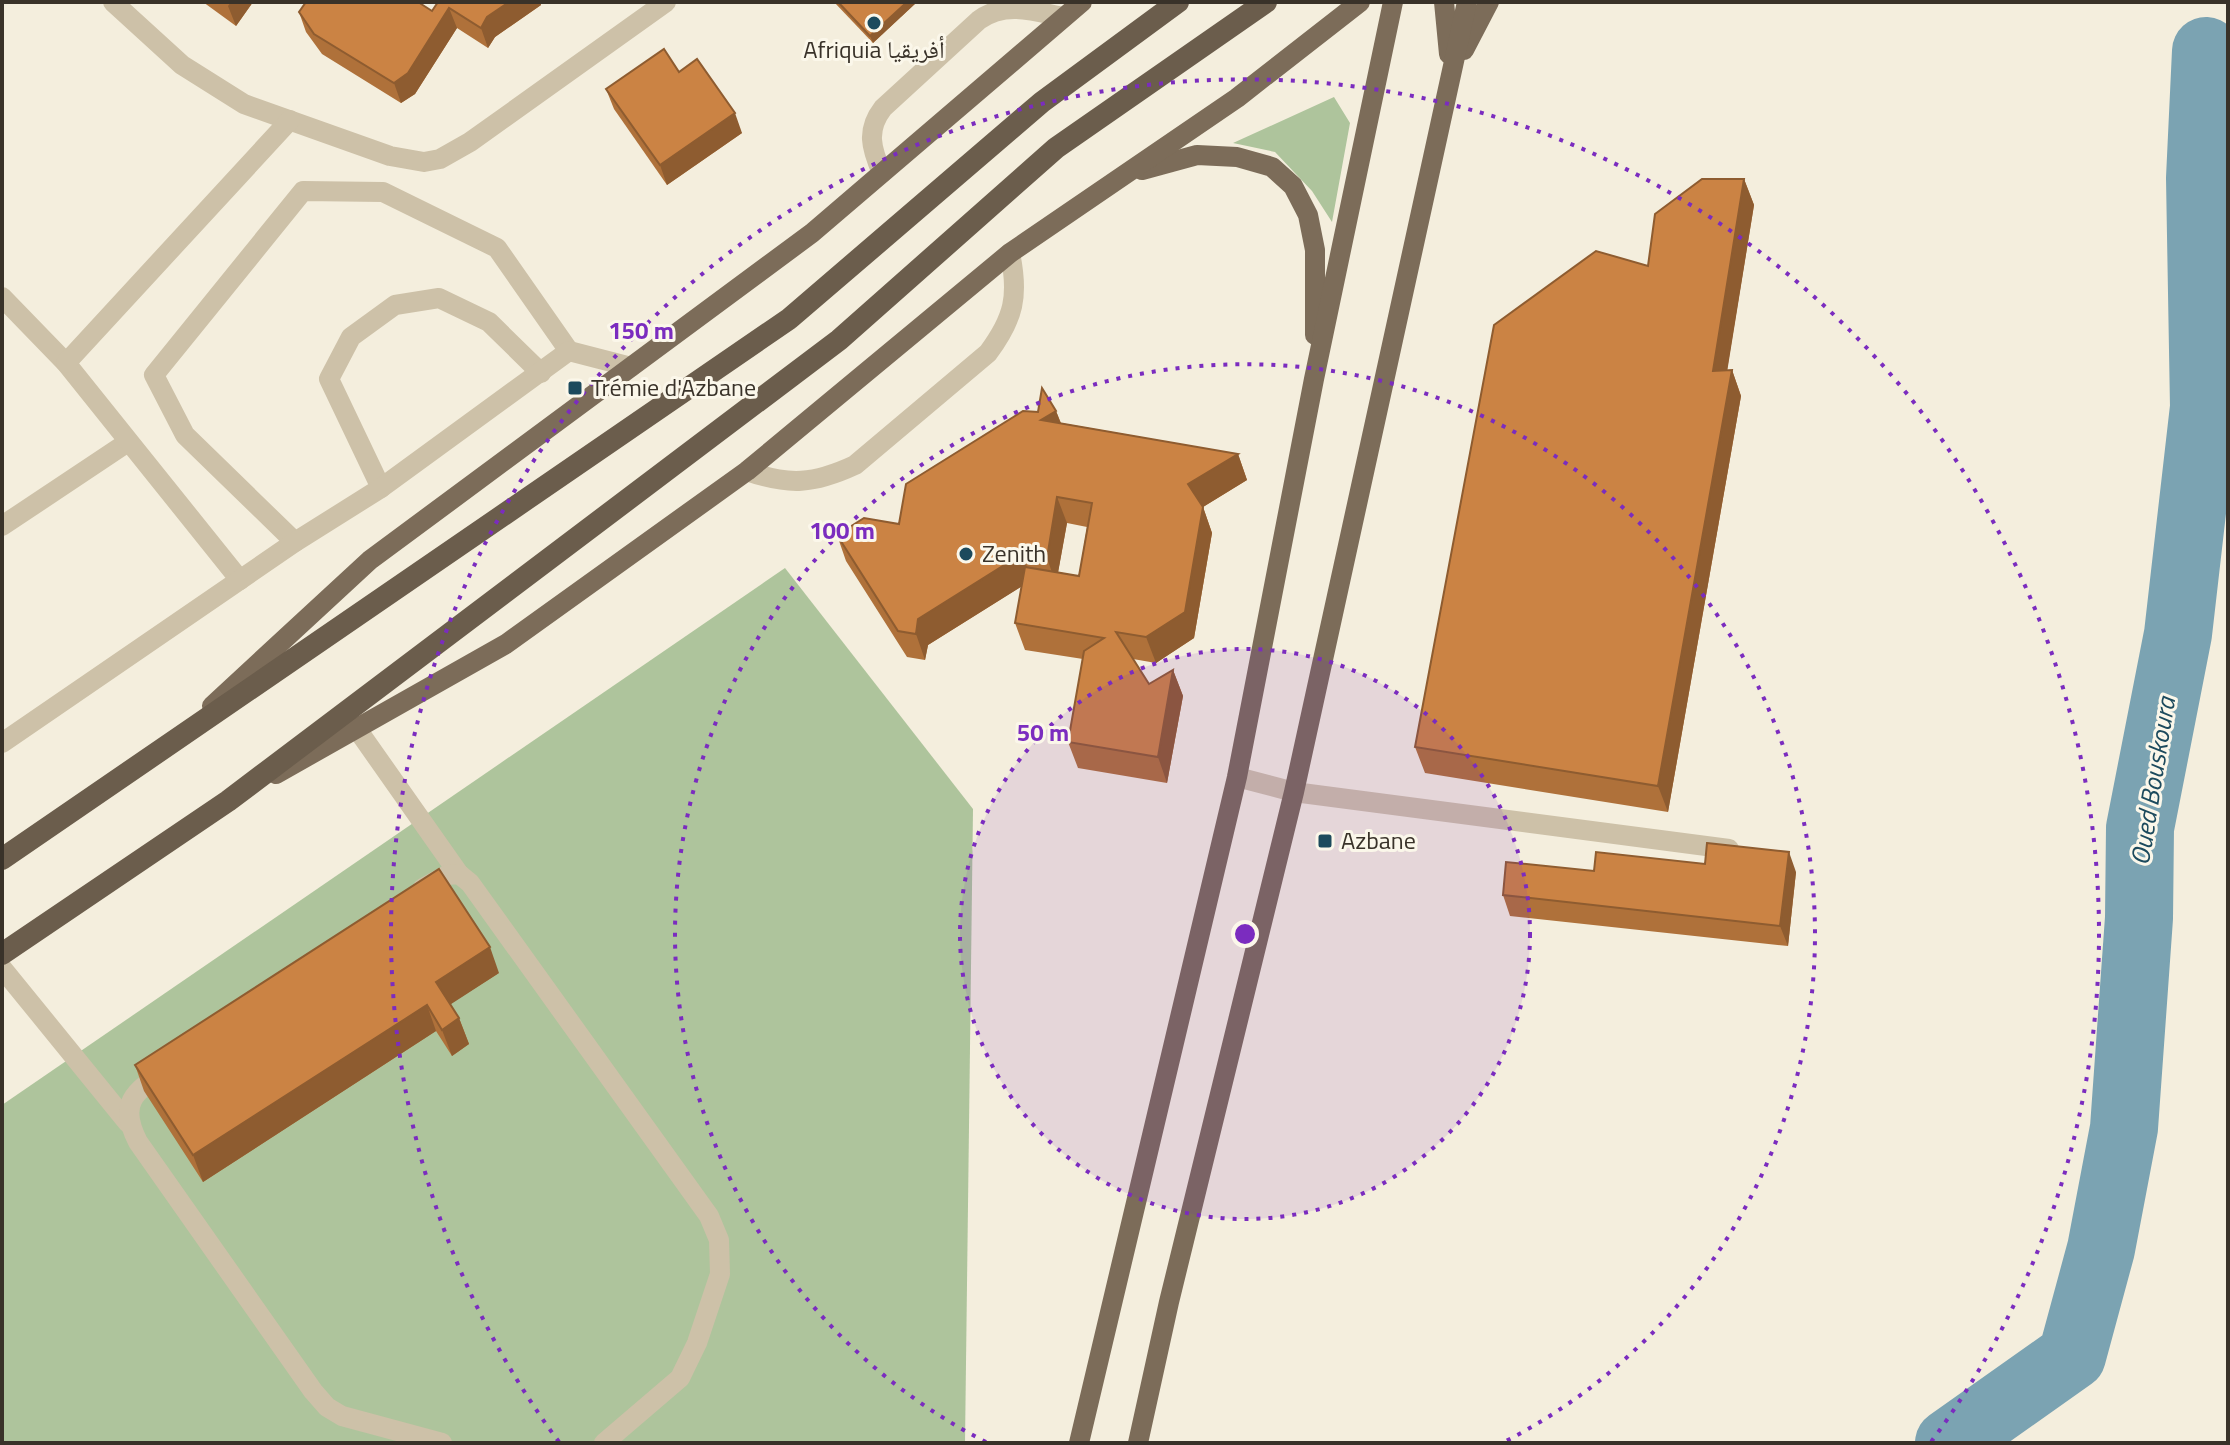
<svg xmlns="http://www.w3.org/2000/svg" width="2230" height="1445" font-family="'Titillium Web','Noto Naskh Arabic',sans-serif">
  <style>
    .grass { fill: #aec49c }
    .lines { fill: none; stroke-linecap: round; stroke-linejoin: round }
    .river { stroke: #7ba3b2; stroke-width: 68 }
    .service { stroke: #cdc1a8; stroke-width: 20 }
    .minor { stroke: #cdc1a8; stroke-width: 20 }
    .primary { stroke: #7c6c59; stroke-width: 20 }
    .trunk { stroke: #6b5d4c; stroke-width: 22 }
    .wall { fill: #af713a; fill-rule: evenodd }
    .shaded-wall { fill: #8e5c30 }
    .building { fill: #cb8344; stroke: #8e5c30; stroke-width: 2 }
    .ring { fill: none; stroke: #7b2cbf; stroke-width: 4; stroke-dasharray: 4 8 }
    .poi-dot { fill: #1c4a5d; stroke: #fbf7ea; stroke-width: 3 }
    .labels { text-anchor: middle; stroke-width: 6; stroke-linejoin: round; paint-order: stroke }
    .poi-label { font-size: 24px; fill: #393229; stroke: #fbf7ea; text-anchor: start }
    .water-label { font-size: 26px; font-style: italic; fill: #1c4a5d; stroke: #fbf7ea }
    .centre { fill: #7b2cbf; stroke: #fbf7ea; stroke-width: 4 }
    .ring-label { font-size: 24px; text-anchor: middle; font-weight: bold; fill: #7b2cbf; stroke: #fbf7ea; stroke-width: 6; stroke-linejoin: round; paint-order: stroke }
  </style>
  <rect width="100%" height="100%" fill="#f4eedd"/>
  <g class="grass">
    <path d="M1334 97 1350 123 1332 222 1312 191 1275 152 1233 143Z"/>
    <path d="M785 568 973 809 965 1443H2V1105Z"/>
  </g>
  <g class="lines">
    <path class="river" d="M1949 1443 2072 1356 2101 1249 2124 1128 2139 918 2140 828 2178 634 2204 407 2200 178 2206 51"/>
    <g class="service">
      <path d="M882 173C871 148 866 130 883 108L979 20C1005 1 1034 11 1063 17"/>
      <path d="M747 471C789 486 814 484 855 465L988 353C1014 318 1019 296 1010 253"/>
      <path d="M381 488 329 379 351 337 395 305 439 298 489 322 541 373"/>
      <path d="M2 526 128 442"/>
      <path d="M295 542 185 435 154 375 303 191 383 192 497 248 569 351"/>
      <path d="M357 729 459 874"/>
      <path d="M1237 777 1294 792 1729 849"/>
      <path d="M423 888 447 875 459 874 470 883 709 1216 719 1240 720 1274 697 1343 680 1378 604 1443"/>
      <path d="M2 968 128 1123"/>
      <path d="M165 1071C134 1092 118 1103 138 1142L313 1391 327 1407 342 1416 442 1443"/>
    </g>
    <g class="minor">
      <path d="M113 2 182 65 244 104 390 156 424 162 440 159 470 142 666 2"/>
      <path d="M2 297 66 363 240 580"/>
      <path d="M66 363 290 120"/>
      <path d="M2 743 295 542 381 488 569 351 631 367"/>
    </g>
    <g class="primary">
      <path d="M1444 2 1449 54"/>
      <path d="M1464 50 1489 2"/>
      <path d="M1142 170 1197 155 1237 157 1272 167 1293 186 1308 215 1315 250V335"/>
      <path d="M212 706 370 560 812 233 1082 2"/>
      <path d="M276 774 506 644 747 471 1010 253 1237 98 1360 2"/>
      <path d="M1079 1443 1237 777 1314 379 1393 2"/>
      <path d="M1138 1443 1169 1302 1294 792 1467 2"/>
    </g>
    <g class="trunk">
      <path d="M2 859 789 319 1042 102 1178 2"/>
      <path d="M2 954 228 801 839 340 1056 148 1266 2"/>
    </g>
  </g>
  <g class="wall">
    <path d="M203 2H253L236 26Z"/>
    <path d="M438 2H540L541 5 495 37 488 48 457 28 415 94 401 103 322 54 306 32 299 12 432 11Z"/>
    <path d="M834 2H917L873 43Z"/>
    <path d="M679 72 742 133 667 185 614 109 606 89Z"/>
    <path d="M1744 179 1754 205 1727 370H1732L1741 396 1668 812 1425 773 1415 747Z"/>
    <path d="M1056 411 1061 423 1238 454 1247 480 1203 507 1212 533 1194 638 1156 663 1133 659 1149 684 1173 670 1183 696 1167 783 1078 768 1068 742 1083 659 1025 650 1015 623 1022 586 928 645 925 660 907 657 846 561 837 535 899 524 1038 412ZM1067 523 1087 527 1079 576 1058 572Z"/>
    <path d="M1705 864 1796 872 1788 946 1510 916 1503 895 1594 871Z"/>
    <path d="M499 973 450 1004 459 1018 469 1044 452 1056 436 1031 203 1182 144 1091 135 1065Z"/>
  </g>
  <g class="shaded-wall">
    <path d="M231 2H253L236 26 228 6Z"/>
    <path d="M509 2H540L541 5 495 37 488 48 481 28 487 17Z"/>
    <path d="M907 2H917L873 43 870 36Z"/>
    <path d="M449 8 457 28 415 94 401 103 394 83Z"/>
    <path d="M735 113 742 133 667 185 660 165Z"/>
    <path d="M1744 179 1754 205 1723 397 1713 371Z"/>
    <path d="M1732 370 1741 396 1668 812 1658 786Z"/>
    <path d="M1056 411 1066 437 1041 420Z"/>
    <path d="M1238 454 1247 480 1203 507 1212 533 1194 638 1156 663 1146 637 1188 484Z"/>
    <path d="M1057 497 1067 523 1056 584 1047 558Z"/>
    <path d="M1022 554 1032 580 928 645 925 660 916 634 918 619Z"/>
    <path d="M1173 670 1183 696 1167 783 1158 757Z"/>
    <path d="M1789 852 1796 872 1788 946 1780 926Z"/>
    <path d="M490 947 499 973 445 1008 436 982Z"/>
    <path d="M427 1005 436 1031 203 1182 193 1155Z"/>
    <path d="M459 1018 469 1044 452 1056 442 1030Z"/>
  </g>
  <g class="building">
    <path d="M306 2H418L432 11 438 2H509L487 17 481 28 449 8 408 73 394 83 314 34 299 12Z"/>
    <path d="M838 2H907L870 36Z"/>
    <path d="M664 49 679 72 697 59 735 113 660 165 606 89Z"/>
    <path d="M1702 179H1744L1713 371 1732 370 1658 786 1415 747 1494 325 1596 251 1648 266 1655 214Z"/>
    <path d="M1042 388 1056 411 1041 420 1238 454 1188 484 1203 507 1185 612 1146 637 1116 632 1149 684 1173 670 1158 757 1068 742 1084 651 1104 638 1015 623 1025 567 1079 576 1092 503 1057 497 1047 558 1022 554 918 619 916 634 898 631 837 535 864 518 899 524 906 484 1023 411 1038 412Z"/>
    <path d="M1707 843 1789 852 1780 926 1503 895 1506 862 1594 871 1596 852 1705 864Z"/>
    <path d="M439 869 490 947 436 982 459 1018 442 1030 427 1005 193 1155 135 1065Z"/>
  </g>
  <circle cx="1245" cy="934" r="285" fill="#7b2cbf" fill-opacity=".12"/>
  <g class="ring">
    <circle cx="1245" cy="934" r="285"/>
    <path d="M986 1442A570 570 0 1 1 1504 1442"/>
    <path d="M559 1442A854 854 0 1 1 1931 1442"/>
  </g>
  <g class="poi-dot">
    <circle cx="874" cy="23" r="8"/>
    <rect x="567" y="380" width="16" height="16" rx="4"/>
    <circle cx="966" cy="554" r="8"/>
    <rect x="1317" y="833" width="16" height="16" rx="4"/>
  </g>
  <g class="labels">
    <g class="poi-label">
      <text x="874" y="58" text-anchor="middle">Afriquia أفريقيا</text>
      <text x="591" y="396">Trémie d'Azbane</text>
      <text x="982" y="562">Zenith</text>
      <text x="1341" y="849">Azbane</text>
    </g>
    <g class="water-label">
      <text transform="translate(2153 781) rotate(-81)" y="9">Oued Bouskoura</text>
    </g>
  </g>
  <circle cx="1245" cy="934" r="12" class="centre"/>
  <g class="ring-label">
    <text x="641" y="339">150 m</text>
    <text x="842" y="539">100 m</text>
    <text x="1043" y="741">50 m</text>
  </g>
  <rect width="2230" height="1445" fill="none" stroke="#393229" stroke-width="8"/>
</svg>
